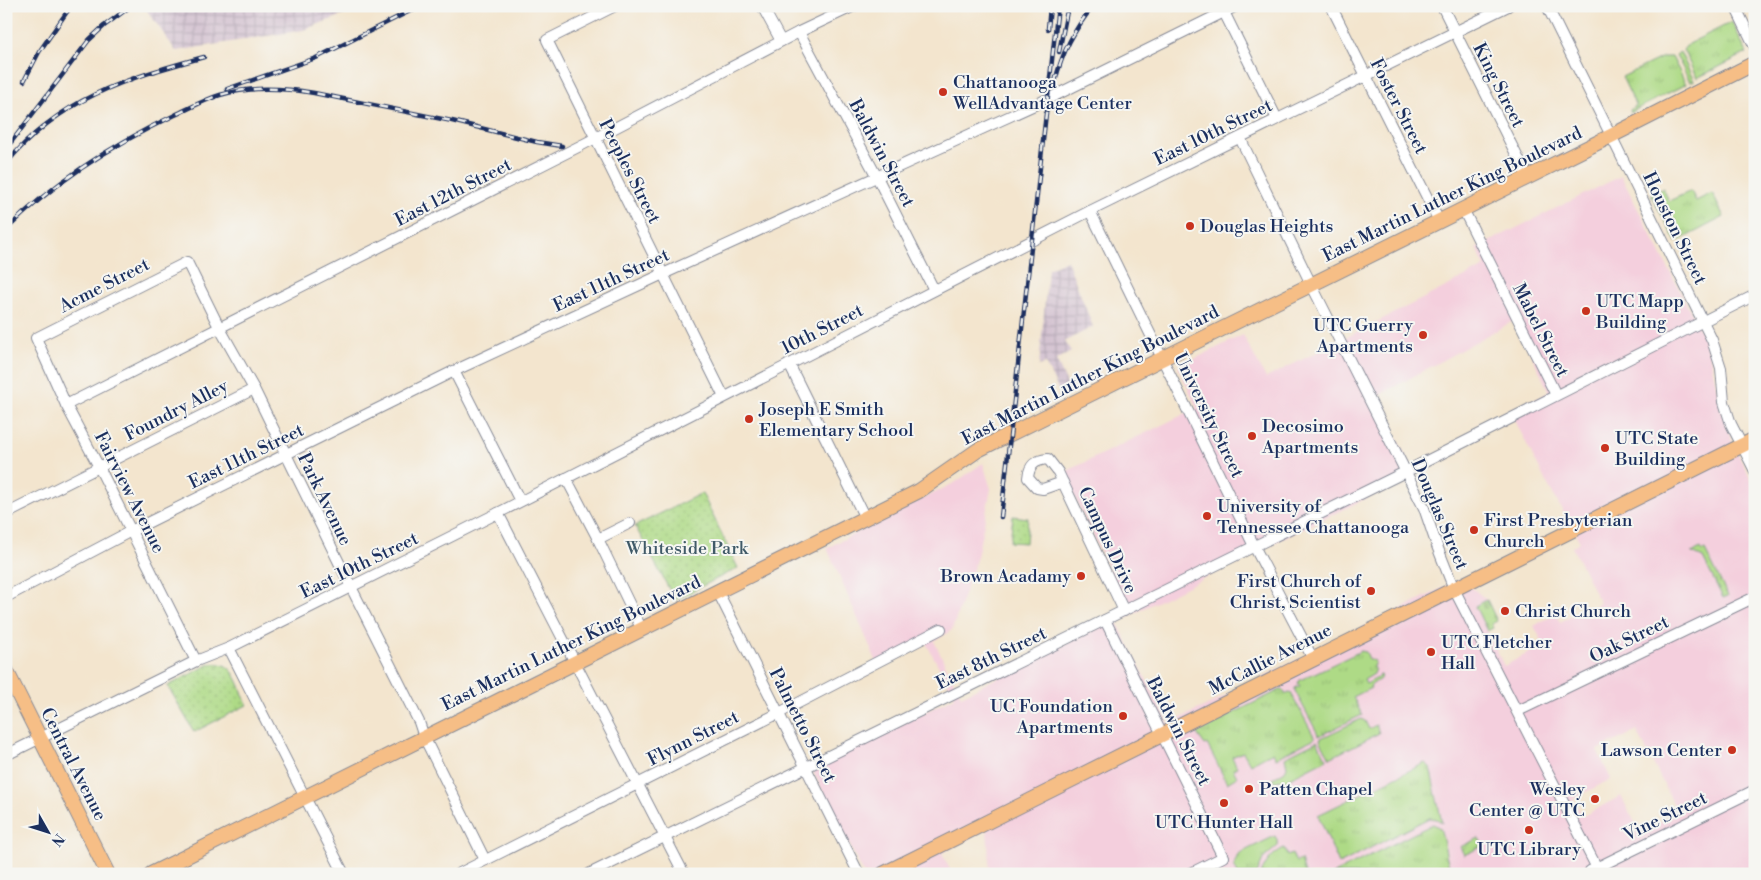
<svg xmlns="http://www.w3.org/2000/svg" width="1761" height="880" font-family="'Libre Bodoni',serif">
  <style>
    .built { fill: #f4cfdd; fill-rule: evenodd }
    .industrial { fill: url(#industrial-grid) }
    .grass { fill: url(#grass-tufts); stroke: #648472 }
    .cemetery { fill: url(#cemetery-stones); stroke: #648472 }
    .park { fill: url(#park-dots); stroke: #648472 }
    .garden { fill: url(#garden-furrows); stroke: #648472 }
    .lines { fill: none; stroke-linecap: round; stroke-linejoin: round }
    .minor-casing { stroke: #878a96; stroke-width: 12 }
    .major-casing { stroke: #878a96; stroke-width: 16 }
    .minor { stroke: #fff; stroke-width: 10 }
    .major { stroke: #f6be86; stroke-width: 14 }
    .rail-casing { stroke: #1b2f5e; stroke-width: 4.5 }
    .rail { stroke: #f6f6f2; stroke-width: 2.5; stroke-dasharray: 8; stroke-linecap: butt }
    .poi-dot { fill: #c8321e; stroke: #f6f6f2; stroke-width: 2 }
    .labels { text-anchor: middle; stroke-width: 4; stroke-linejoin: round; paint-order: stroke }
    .poi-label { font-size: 18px; fill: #1b2f5e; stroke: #f6f6f2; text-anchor: start }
    .street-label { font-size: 18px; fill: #1b2f5e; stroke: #f6f6f2 }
    .park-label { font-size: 18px; fill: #405a68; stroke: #f6f6f2 }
  </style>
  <defs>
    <pattern id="industrial-grid" width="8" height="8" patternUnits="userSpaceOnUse" patternTransform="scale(1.25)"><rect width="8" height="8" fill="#d0bdcd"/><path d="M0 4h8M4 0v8" fill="none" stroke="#a89aaa"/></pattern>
    <pattern id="grass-tufts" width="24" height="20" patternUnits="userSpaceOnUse" patternTransform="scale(1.25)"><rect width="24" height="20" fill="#aeda86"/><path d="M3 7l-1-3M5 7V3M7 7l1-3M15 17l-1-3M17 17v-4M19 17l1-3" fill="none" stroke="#95bb76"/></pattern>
    <pattern id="cemetery-stones" width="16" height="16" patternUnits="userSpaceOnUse" patternTransform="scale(1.25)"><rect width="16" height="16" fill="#aeda86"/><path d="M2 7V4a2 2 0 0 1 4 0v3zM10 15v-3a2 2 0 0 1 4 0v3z" fill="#95bb76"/></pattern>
    <pattern id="park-dots" width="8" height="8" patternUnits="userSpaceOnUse" patternTransform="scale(1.25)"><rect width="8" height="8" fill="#aeda86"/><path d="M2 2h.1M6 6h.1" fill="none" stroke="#95bb76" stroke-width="1.8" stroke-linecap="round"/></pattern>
    <pattern id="garden-furrows" width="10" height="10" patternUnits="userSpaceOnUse" patternTransform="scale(1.25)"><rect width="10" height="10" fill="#aeda86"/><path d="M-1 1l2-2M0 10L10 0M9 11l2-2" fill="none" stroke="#95bb76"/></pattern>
  </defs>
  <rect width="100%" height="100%" fill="#f6f6f2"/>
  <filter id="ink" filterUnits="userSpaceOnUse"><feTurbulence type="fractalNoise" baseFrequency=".02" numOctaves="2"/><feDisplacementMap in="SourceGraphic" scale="10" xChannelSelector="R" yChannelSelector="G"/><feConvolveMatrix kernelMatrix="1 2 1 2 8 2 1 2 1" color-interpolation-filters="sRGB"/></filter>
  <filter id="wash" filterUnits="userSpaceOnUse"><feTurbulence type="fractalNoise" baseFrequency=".0096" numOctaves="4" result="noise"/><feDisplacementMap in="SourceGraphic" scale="20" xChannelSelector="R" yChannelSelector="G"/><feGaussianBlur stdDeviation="1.12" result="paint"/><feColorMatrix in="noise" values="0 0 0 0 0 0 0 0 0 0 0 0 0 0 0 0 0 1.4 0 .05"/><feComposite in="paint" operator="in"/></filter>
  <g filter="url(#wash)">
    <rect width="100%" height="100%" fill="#f3e5ce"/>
    <path class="built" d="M1621 176 1704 338 1711 361 1722 414 1733 444 1755 488V874H990L987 829 942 853 952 874H864L812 769 955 697 925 641 878 665 827 548 956 482 983 463 991 489 977 557 952 630 934 641 961 696 1130 612 1063 473 1197 408 1178 367 1243 335 1266 378 1485 267 1476 248ZM1515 320 1549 392 1511 413 1544 478 1580 542 1572 547 1600 603 1560 622 1556 613 1534 626 1544 645 1504 666 1475 606 1487 600 1461 579 1169 724 1117 622 1267 546 1415 475 1376 397ZM1637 731 1678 813 1640 832 1621 796 1583 816 1573 799 1611 779 1597 750Z"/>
    <g class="industrial">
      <path d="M144 6H367L303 30 176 51Z"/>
      <path d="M1067 260 1093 327 1065 341 1071 352 1056 360 1068 386 1059 391 1045 363 1039 366 1048 269Z"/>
    </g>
    <g class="grass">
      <path d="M1732 22 1747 53 1697 78 1683 50 1688 44Z"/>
      <path d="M1680 52 1694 81 1690 82 1676 55Z"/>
      <path d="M1663 57H1672L1686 84 1631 112 1630 110 1636 106 1622 77Z"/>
      <path d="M1663 188 1669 201 1691 191 1696 201 1712 193 1724 217 1676 242 1651 195Z"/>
      <path d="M1700 548 1702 551 1705 550 1728 596 1723 598 1703 558 1692 553Z"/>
      <path d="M1361 651 1366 652 1369 659 1375 661 1373 667 1375 671 1374 674 1364 680 1366 684 1377 678 1380 675H1381L1380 679 1370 686 1371 688 1353 697 1362 715 1319 736 1295 691V688L1300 686 1298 683 1300 680Z"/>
      <path d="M1280 690H1283L1285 694 1289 692 1291 693 1315 738 1276 758 1273 752 1250 764 1243 752 1232 757 1237 767 1233 769 1237 777 1227 783 1207 744 1205 745 1197 734V731Z"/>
      <path d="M1361 719 1365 721 1369 729 1376 725 1379 733 1330 758 1320 740 1321 738Z"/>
      <path d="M1317 741 1327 759 1282 782 1280 780 1274 782 1272 779 1285 771 1287 767 1285 757Z"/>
      <path d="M1425 763 1430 767 1442 823 1437 819 1429 818 1339 864 1318 815Z"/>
      <path d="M1433 824 1440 828 1441 831 1450 871 1448 874H1333Z"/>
      <path d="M1275 836 1279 845 1263 859 1257 874H1238L1234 865 1238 854Z"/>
      <path d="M1284 848 1287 856 1292 854 1296 862 1301 860 1305 874H1261C1266 862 1272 854 1284 848Z"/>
    </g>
    <path class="cemetery" d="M1487 600 1497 621 1491 624 1493 628 1487 631 1475 606Z"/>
    <g class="park">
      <path d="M702 493 738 568 675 600 635 526Z"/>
      <path d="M1013 516 1028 518 1026 543 1010 542Z"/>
      <path d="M210 664C215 664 221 663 226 666 237 672 242 693 247 705L194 732 168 686Z"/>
    </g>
    <path class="garden" d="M1479 838 1483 846 1464 855 1460 847Z"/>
  </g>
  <g filter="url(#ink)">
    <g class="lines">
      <g class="minor-casing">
        <g id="minor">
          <path d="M615 6 547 40 724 397"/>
          <path d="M762 6 781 41"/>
          <path d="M1331 6 1439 221"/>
          <path d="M1442 6 1528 178"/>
          <path d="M1547 6 1712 340 1721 368 1724 402 1731 424 1755 471"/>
          <path d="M1735 6 1755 47"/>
          <path d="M1224 12 1277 119"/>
          <path d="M799 32 877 177 934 290"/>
          <path d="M1240 138 1311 284 1424 508 1437 546 1454 589 1600 874"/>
          <path d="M1463 209 1556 395"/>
          <path d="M1090 211 1254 546 1313 659"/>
          <path d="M789 364 865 518"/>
          <path d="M454 371 520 501"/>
          <path d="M66 405 584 144 799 32 854 6"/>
          <path d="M566 478 598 539 642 630"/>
          <path d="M1063 482 1043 489 1037 488 1028 478C1029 465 1035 460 1048 459L1058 472 1124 611"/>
          <path d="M498 513 684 874"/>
          <path d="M6 514 254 389"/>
          <path d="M598 539 630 523"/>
          <path d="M718 592 859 874"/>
          <path d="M6 597 131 531 454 371 663 274 1052 97 1236 6"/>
          <path d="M1105 620 1223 857 1189 874"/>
          <path d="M229 648 344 874"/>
          <path d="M196 661 99 467 66 405 36 338 187 262 219 327 254 389 351 587 419 722 424 737 485 860"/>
          <path d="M1518 711 1755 597"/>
          <path d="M6 755 196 661 229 648 498 513 1090 211 1508 6"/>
          <path d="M1590 871 1755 790"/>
          <path d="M458 874 779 713 941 629"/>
          <path d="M589 874 1401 474 1755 295"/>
        </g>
      </g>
      <g class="major-casing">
        <g id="major">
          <path d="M6 670 108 874"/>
          <path d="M151 874 919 491 978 450 1611 136 1755 63"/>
          <path d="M883 874 1755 439"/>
        </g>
      </g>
      <use href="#minor" class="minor"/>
      <use href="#major" class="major"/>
      <g class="rail-casing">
        <g id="rail">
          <path d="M1048 29 1050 6"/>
          <path d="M1059 52 1068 6"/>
          <path d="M24 81 39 52 71 6"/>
          <path d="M1055 82C1062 52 1074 30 1093 6"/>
          <path d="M227 89 316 58 420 6"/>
          <path d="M6 149 89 40 104 26 131 6"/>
          <path d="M6 164C58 99 127 78 204 57"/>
          <path d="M6 230C54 182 114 144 175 115 190 108 204 100 220 95 250 86 283 88 314 93L452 121 537 142 562 146"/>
          <path d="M1001 517 1058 6"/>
        </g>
      </g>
      <use href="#rail" class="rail"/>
    </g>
  </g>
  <g class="poi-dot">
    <circle cx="943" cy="92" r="5"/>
    <circle cx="1190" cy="226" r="5"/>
    <circle cx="1586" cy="311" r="5"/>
    <circle cx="1423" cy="335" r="5"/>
    <circle cx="749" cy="419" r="5"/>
    <circle cx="1252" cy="436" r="5"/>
    <circle cx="1605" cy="448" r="5"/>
    <circle cx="1207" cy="516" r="5"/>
    <circle cx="1474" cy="530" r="5"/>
    <circle cx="1081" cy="576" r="5"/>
    <circle cx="1371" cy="591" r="5"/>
    <circle cx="1505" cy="611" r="5"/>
    <circle cx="1431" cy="652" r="5"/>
    <circle cx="1123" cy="716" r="5"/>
    <circle cx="1732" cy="750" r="5"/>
    <circle cx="1249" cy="789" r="5"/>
    <circle cx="1595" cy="799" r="5"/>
    <circle cx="1224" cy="803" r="5"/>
    <circle cx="1529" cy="830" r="5"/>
  </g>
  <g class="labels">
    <g class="poi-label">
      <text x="953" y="88">Chattanooga<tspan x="953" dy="21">WellAdvantage Center</tspan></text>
      <text x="1200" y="232">Douglas Heights</text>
      <text x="1596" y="307">UTC Mapp<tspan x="1596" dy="21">Building</tspan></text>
      <text x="1413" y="331" text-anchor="end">UTC Guerry<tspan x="1413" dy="21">Apartments</tspan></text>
      <text x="759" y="415">Joseph E Smith<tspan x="759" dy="21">Elementary School</tspan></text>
      <text x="1262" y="432">Decosimo<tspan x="1262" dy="21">Apartments</tspan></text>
      <text x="1615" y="444">UTC State<tspan x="1615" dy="21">Building</tspan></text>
      <text x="1217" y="512">University of<tspan x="1217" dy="21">Tennessee Chattanooga</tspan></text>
      <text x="1484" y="526">First Presbyterian<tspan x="1484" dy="21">Church</tspan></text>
      <text x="1071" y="582" text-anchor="end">Brown Acadamy</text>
      <text x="1361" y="587" text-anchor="end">First Church of<tspan x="1361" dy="21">Christ, Scientist</tspan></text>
      <text x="1515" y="617">Christ Church</text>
      <text x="1441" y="648">UTC Fletcher<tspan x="1441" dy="21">Hall</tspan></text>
      <text x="1113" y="712" text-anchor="end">UC Foundation<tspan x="1113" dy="21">Apartments</tspan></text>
      <text x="1722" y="756" text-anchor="end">Lawson Center</text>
      <text x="1259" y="795">Patten Chapel</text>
      <text x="1585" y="795" text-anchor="end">Wesley<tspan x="1585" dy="21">Center @ UTC</tspan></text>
      <text x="1224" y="828" text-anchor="middle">UTC Hunter Hall</text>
      <text x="1529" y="855" text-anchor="middle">UTC Library</text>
    </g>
    <g class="street-label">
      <text transform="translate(1499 85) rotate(63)" y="6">King Street</text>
      <text transform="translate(1399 106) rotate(63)" y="6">Foster Street</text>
      <text transform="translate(1213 132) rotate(-26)" y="6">East 10th Street</text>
      <text transform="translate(882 153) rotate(62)" y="6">Baldwin Street</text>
      <text transform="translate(630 171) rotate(63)" y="6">Peeples Street</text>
      <text transform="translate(453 192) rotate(-27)" y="6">East 12th Street</text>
      <text transform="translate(1452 194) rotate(-26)" y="6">East Martin Luther King Boulevard</text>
      <text transform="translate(1675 228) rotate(64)" y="6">Houston Street</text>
      <text transform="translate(611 280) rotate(-25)" y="6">East 11th Street</text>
      <text transform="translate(104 285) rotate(-27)" y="6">Acme Street</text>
      <text transform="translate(822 329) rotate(-27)" y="6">10th Street</text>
      <text transform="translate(1541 330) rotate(63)" y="6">Mabel Street</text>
      <text transform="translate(1090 375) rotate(-27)" y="6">East Martin Luther King Boulevard</text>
      <text transform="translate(176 410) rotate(-27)" y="6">Foundry Alley</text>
      <text transform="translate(1209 415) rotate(64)" y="6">University Street</text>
      <text transform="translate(246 456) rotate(-26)" y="6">East 11th Street</text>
      <text transform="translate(130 492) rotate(63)" y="6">Fairview Avenue</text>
      <text transform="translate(325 499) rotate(64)" y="6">Park Avenue</text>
      <text transform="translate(1440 514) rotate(67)" y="6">Douglas Street</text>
      <text transform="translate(1108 540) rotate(65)" y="6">Campus Drive</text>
      <text transform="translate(359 565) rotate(-26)" y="6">East 10th Street</text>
      <text transform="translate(1629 639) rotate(-26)" y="6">Oak Street</text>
      <text transform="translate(571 643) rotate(-26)" y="6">East Martin Luther King Boulevard</text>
      <text transform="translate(991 658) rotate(-26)" y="6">East 8th Street</text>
      <text transform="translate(1270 659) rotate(-27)" y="6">McCallie Avenue</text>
      <text transform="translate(803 725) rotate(63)" y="6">Palmetto Street</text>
      <text transform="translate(1179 731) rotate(63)" y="6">Baldwin Street</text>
      <text transform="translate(693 738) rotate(-27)" y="6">Flynn Street</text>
      <text transform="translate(74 764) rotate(63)" y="6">Central Avenue</text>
      <text transform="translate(1665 816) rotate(-26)" y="6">Vine Street</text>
    </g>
    <g class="park-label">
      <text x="687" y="554">Whiteside Park</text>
    </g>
  </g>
  <rect width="1761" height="880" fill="none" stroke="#f6f6f2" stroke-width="25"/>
  <g transform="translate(48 832) rotate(129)" stroke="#f6f6f2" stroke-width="4" paint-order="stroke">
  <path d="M0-4L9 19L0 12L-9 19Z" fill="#1b2f5e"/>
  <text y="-8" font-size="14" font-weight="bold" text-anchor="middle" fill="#1b2f5e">N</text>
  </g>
</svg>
